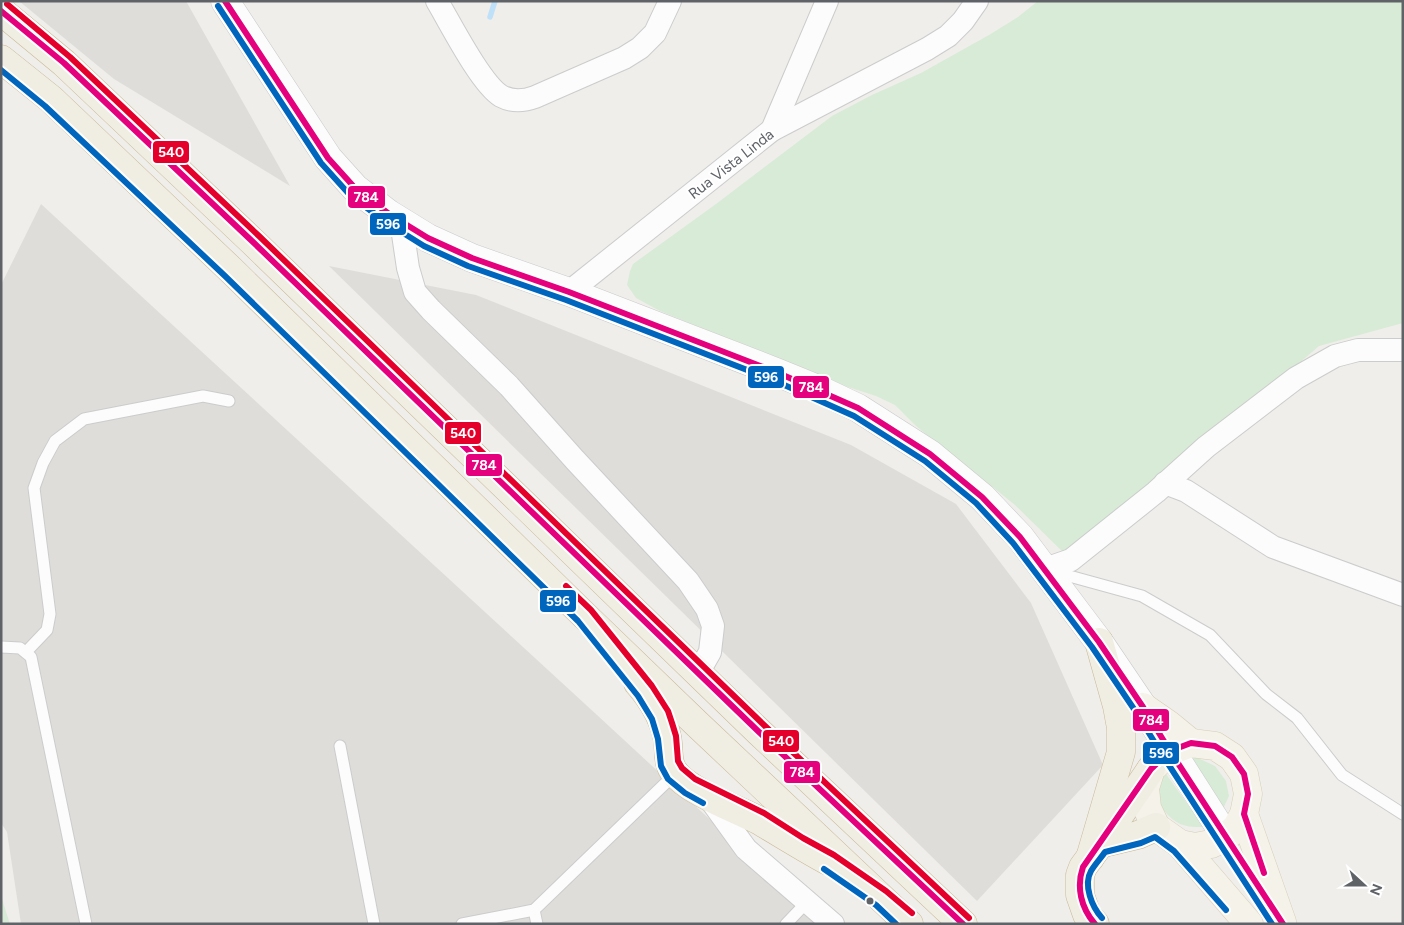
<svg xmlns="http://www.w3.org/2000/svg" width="1404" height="925" font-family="Figtree,sans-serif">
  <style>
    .industrial { fill: #dfddda }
    .green { fill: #d8ebd6 }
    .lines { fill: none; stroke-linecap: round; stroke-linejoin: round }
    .stream { stroke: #bfe0f9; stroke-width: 5.5 }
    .service-casing { stroke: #cbcccc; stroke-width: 13 }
    .minor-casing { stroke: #cbcccc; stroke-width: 24 }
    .secondary-casing { stroke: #cacacb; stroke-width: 29 }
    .primary-casing { stroke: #d7ceb8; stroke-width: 29 }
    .motorway-casing { stroke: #c8b996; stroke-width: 29 }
    .service { stroke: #fdfcfc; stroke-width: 11 }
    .minor { stroke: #fdfcfc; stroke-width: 22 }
    .secondary { stroke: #fdfcfc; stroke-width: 28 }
    .primary { stroke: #f4f2e9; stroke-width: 28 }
    .motorway { stroke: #f0ede3; stroke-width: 28 }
    .bus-1-casing { stroke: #fff; stroke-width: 10 }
    .bus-2-casing { stroke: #fff; stroke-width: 10 }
    .bus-3-casing { stroke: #fff; stroke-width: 10 }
    .bus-1 { stroke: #e5007d; stroke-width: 6 }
    .bus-2 { stroke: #0065bd; stroke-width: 6 }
    .bus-3 { stroke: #e4002b; stroke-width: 6 }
    .bus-dot { fill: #5f6368; stroke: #fff; stroke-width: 2 }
    .labels { text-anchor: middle; stroke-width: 4; stroke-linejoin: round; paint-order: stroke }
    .street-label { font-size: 15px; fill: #5f6368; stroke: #fff }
    .line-badge { stroke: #fff; stroke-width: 2 }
    .badge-label { font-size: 14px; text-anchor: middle; font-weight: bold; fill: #fff }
  </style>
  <rect width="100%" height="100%" fill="#efeeea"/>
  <g class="industrial">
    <path d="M19 1H186L290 186 114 79Z"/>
    <path d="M41 204 597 715 823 924H21L7 832 1 823V285Z"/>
    <path d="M329 266 476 295 851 445 956 504 1031 603 1103 765 977 901Z"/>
  </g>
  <g class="green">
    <path d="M1038 1H1403V323L1319 346 1077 554 1067 556 1015 505 964 464 947 452 915 425 895 405 876 396 845 386 660 311 636 298 627 285 630 271 633 264 716 204 832 116 872 95 921 73 989 35 1018 17Z"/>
    <path d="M1181 757 1198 758 1215 766 1226 781 1229 796 1221 813Z"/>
    <path d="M1163 770 1204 827C1179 828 1174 822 1158 804V782Z"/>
    <path d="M1 896 10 924H1Z"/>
  </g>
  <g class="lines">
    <path class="stream" d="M490 17 495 1"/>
    <g class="service-casing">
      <g id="service">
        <path d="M1051 571 1142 596 1210 635 1266 694 1297 718 1342 775 1403 814"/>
        <path d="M1 647 20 648 31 657 86 924"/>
        <path d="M26 652 47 630 50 614 34 488 43 463 55 441 84 419 203 396 229 401"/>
        <path d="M340 746 374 924"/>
        <path d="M534 910 537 924"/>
        <path d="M462 924 534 910 675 774"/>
        <path d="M786 924 807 902"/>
      </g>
    </g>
    <g class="minor-casing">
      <g id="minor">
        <path d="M437 1C450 23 481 84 501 96 512 102 524 101 535 97L624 58 640 48 655 33 670 1"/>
        <path d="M772 130 827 1"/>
        <path d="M401 221 408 268 415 292 431 310 509 386 575 460 688 581 707 609 713 626 710 652 698 673"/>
        <path d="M569 292 772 130 927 49 948 36 963 21 977 1"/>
        <path d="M1165 483 1186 491 1273 547 1403 595"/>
        <path d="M1045 569 1071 560 1156 492 1206 447 1296 378 1335 356 1358 350H1403"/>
        <path d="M707 795 746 849 833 924"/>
      </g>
    </g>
    <g class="secondary-casing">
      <path id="secondary" d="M225 1 328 158 355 188 389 214 428 238 472 258 569 292 776 372 820 390 858 408 930 454 982 497 1020 537 1099 642 1143 707 1226 837"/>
    </g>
    <g class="primary-casing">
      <g id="primary">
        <path d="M1143 707 1169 725 1191 743"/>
        <path d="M1244 814 1282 922"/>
        <path d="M1180 844 1195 847 1211 844 1226 837 1237 827 1244 814 1248 794 1244 774 1232 757 1215 746 1191 743 1170 751 1151 769 1145 788 1147 808 1156 827 1180 844 1249 924"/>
      </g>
    </g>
    <g class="motorway-casing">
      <g id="motorway">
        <path d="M1 11 64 63 253 242 759 732 963 924"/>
        <path d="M1 59 51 99 231 270 584 615 696 723 909 924"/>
        <path d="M638 683C651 698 663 717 667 737 670 749 666 763 675 773 688 791 737 809 758 820 782 834 804 848 828 861"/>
        <path d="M1100 844 1138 835 1156 827"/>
        <path d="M1090 858 1121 752V728L1117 706 1099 642"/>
        <path d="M1095 924 1087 915 1080 895V875L1083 867 1100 844 1151 769"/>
      </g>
    </g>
    <use href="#service" class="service"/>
    <use href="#minor" class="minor"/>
    <use href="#secondary" class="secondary"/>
    <use href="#primary" class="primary"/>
    <use href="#motorway" class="motorway"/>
    <g class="bus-1-casing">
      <g id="bus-1">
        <path d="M225 1 328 158 355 188 389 214 428 238 472 258 569 292 776 372 858 408 930 454 982 497 1020 537 1099 642 1143 707 1170 751 1283 924"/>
        <path d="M1 11 64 63 253 242 759 732 963 924"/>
        <path d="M1095 924C1081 908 1076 887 1083 867L1151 769 1170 751 1191 743 1215 746 1232 757 1244 774 1248 794 1244 814 1264 873"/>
      </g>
    </g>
    <g class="bus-2-casing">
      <g id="bus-2">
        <path d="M218 6 321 163 349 194 384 221 424 246 468 266 566 300 773 380 854 416 925 461 976 503 1013 543 1092 647 1136 712 1163 756 1272 924"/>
        <path d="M1 70 45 106 225 276 578 621 638 696 652 719 658 739 661 766 668 779 685 793 703 803"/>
        <path d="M824 869 876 905 896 924"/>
        <path d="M1102 918C1092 907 1083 885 1091 871 1095 864 1101 858 1105 852L1141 843 1155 837 1174 851 1226 910"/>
      </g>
    </g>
    <g class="bus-3-casing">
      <g id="bus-3">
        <path d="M7 4 70 57 259 236 765 726 969 918"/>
        <path d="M566 586 591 610 652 686 668 711 672 723 676 736 678 761 682 768 695 779 764 813 803 838 834 855 886 891 912 913"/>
      </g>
    </g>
    <use href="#bus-1" class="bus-1"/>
    <use href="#bus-2" class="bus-2"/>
    <use href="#bus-3" class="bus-3"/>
  </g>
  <circle class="bus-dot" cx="870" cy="901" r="4.5"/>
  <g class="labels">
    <g class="street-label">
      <text transform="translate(731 164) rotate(-38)" y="5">Rua Vista Linda</text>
    </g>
  </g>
  <g class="line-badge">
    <rect x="152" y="140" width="38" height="24" rx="5" fill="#e4002b"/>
    <rect x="347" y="185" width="39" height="24" rx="5" fill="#e5007d"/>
    <rect x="369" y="212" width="38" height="24" rx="5" fill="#0065bd"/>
    <rect x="747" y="365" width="38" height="24" rx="5" fill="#0065bd"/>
    <rect x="792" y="375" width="38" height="24" rx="5" fill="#e5007d"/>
    <rect x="444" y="421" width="38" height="24" rx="5" fill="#e4002b"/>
    <rect x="465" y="453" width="38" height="24" rx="5" fill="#e5007d"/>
    <rect x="539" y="589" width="38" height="24" rx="5" fill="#0065bd"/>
    <rect x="1132" y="708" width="38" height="24" rx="5" fill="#e5007d"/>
    <rect x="762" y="729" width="38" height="24" rx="5" fill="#e4002b"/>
    <rect x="1142" y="741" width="38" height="24" rx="5" fill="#0065bd"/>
    <rect x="783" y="760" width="38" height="24" rx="5" fill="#e5007d"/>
  </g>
  <g class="badge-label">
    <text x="171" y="157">540</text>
    <text x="366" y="202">784</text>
    <text x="388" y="229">596</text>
    <text x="766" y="382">596</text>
    <text x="811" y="392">784</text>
    <text x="463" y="438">540</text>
    <text x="484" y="470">784</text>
    <text x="558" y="606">596</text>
    <text x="1151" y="725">784</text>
    <text x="781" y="746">540</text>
    <text x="1161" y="758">596</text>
    <text x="802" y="777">784</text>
  </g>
  <rect width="1404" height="925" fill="none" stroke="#5f6368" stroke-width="5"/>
  <g transform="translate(1364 885) rotate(111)" stroke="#ffffff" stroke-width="4" paint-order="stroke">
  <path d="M0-4L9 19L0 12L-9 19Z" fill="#5f6368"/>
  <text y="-8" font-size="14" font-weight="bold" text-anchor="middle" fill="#5f6368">N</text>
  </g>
</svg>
